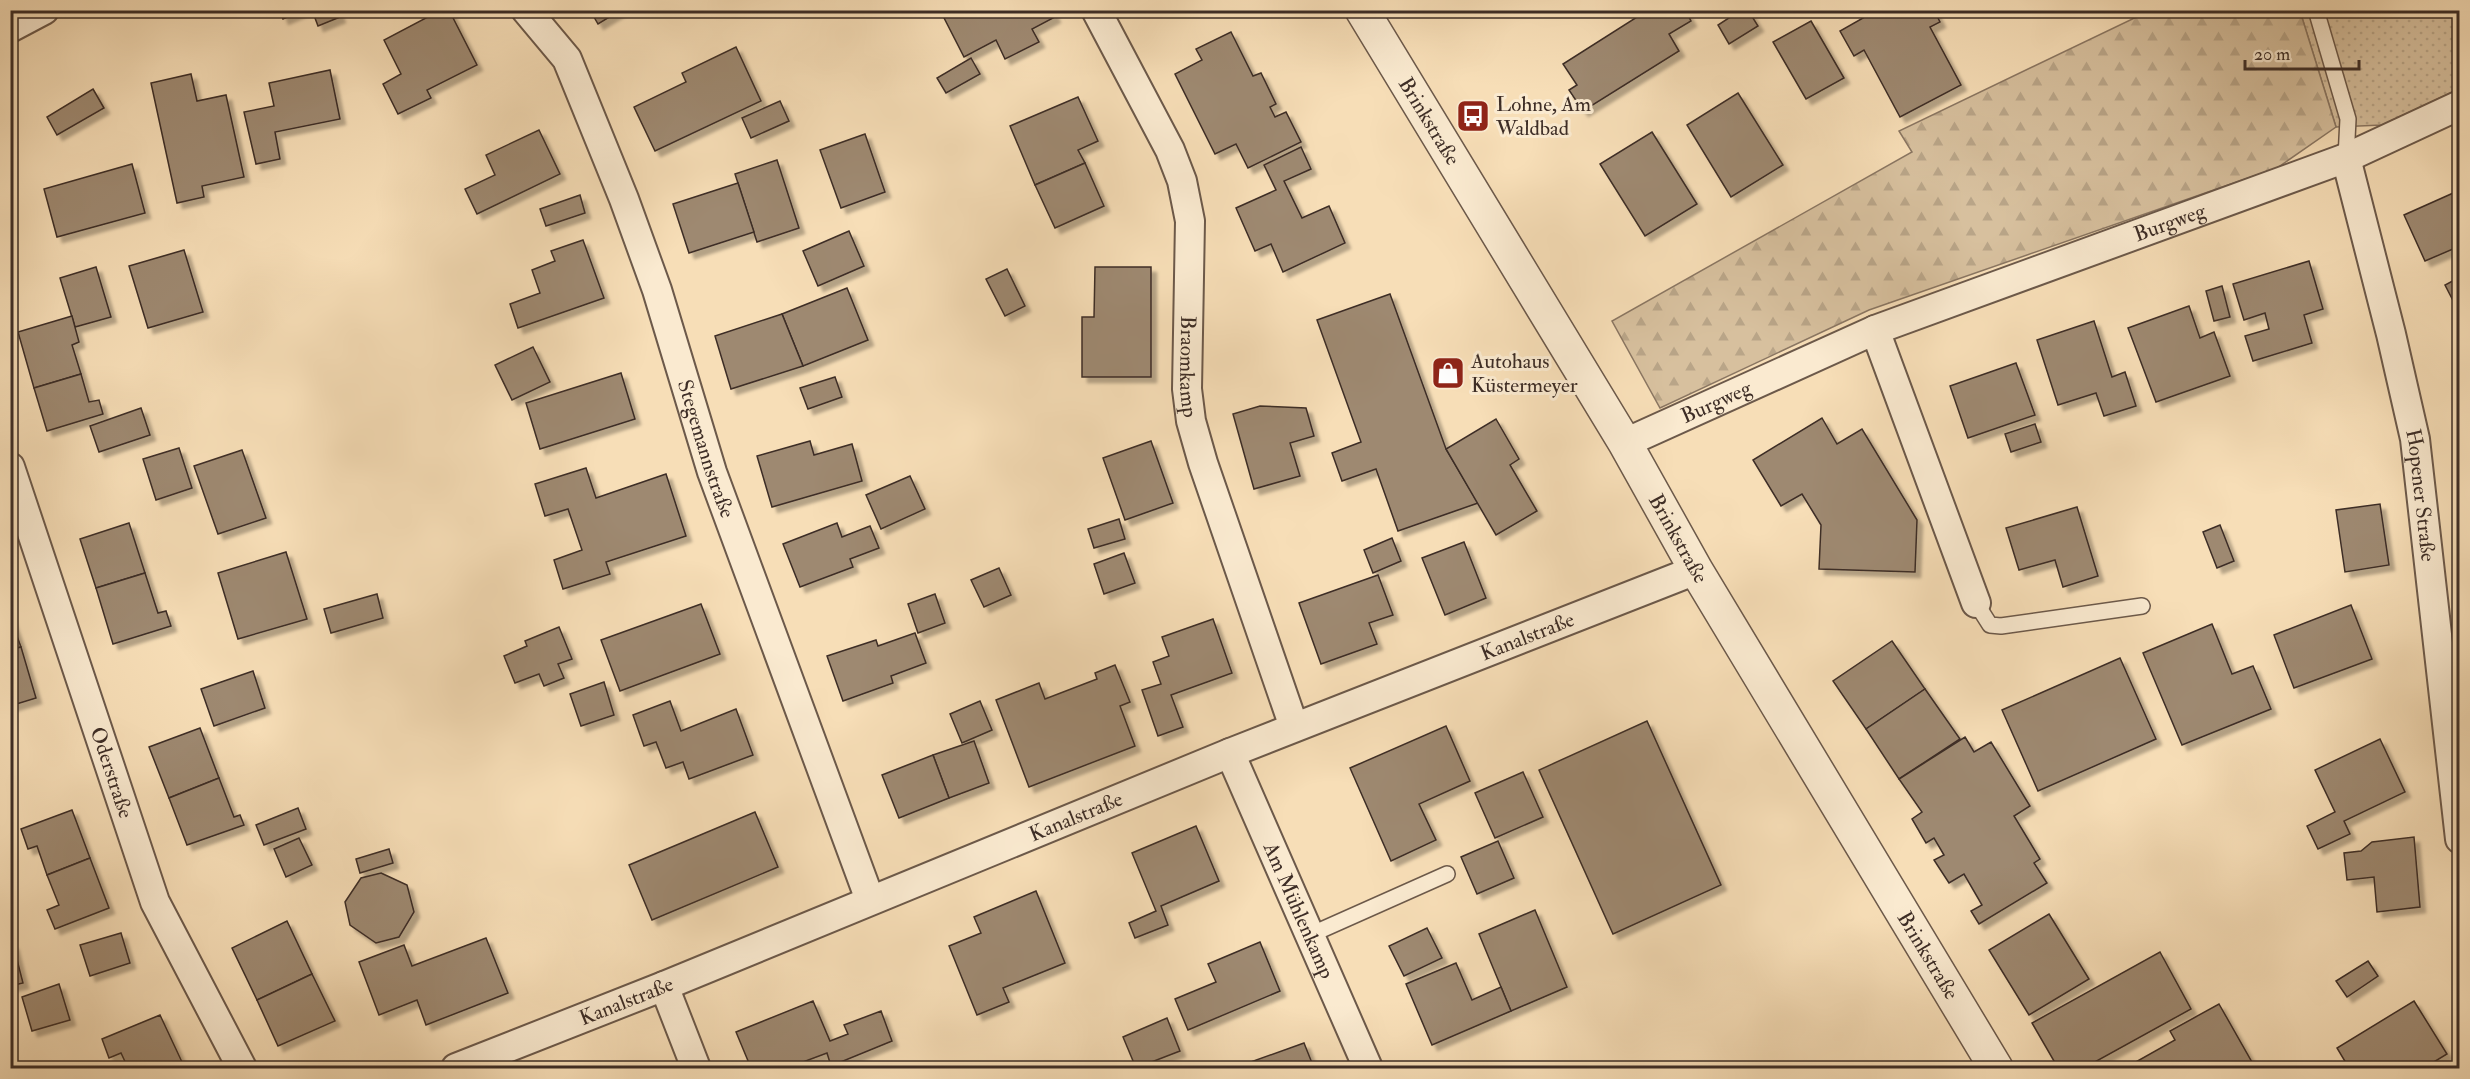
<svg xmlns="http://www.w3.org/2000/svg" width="2470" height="1079" font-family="'IM FELL Double Pica',serif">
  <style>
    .grass { fill: url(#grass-dots); stroke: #8a7662; stroke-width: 1.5 }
    .forest { fill: url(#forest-firs); stroke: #8a7662; stroke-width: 1.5 }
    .building { fill: #9e8971; stroke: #3d2d26; stroke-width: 1.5; filter: url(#shadow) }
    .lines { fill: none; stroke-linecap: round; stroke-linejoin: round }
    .service-casing { stroke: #6c594a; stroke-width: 18 }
    .minor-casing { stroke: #6c594a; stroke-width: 32 }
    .tertiary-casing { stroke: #6c594a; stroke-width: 36 }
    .service { stroke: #faead0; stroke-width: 15 }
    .minor { stroke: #faead0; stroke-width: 28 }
    .tertiary { stroke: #faead0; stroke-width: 33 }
    .labels { text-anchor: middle; stroke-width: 6; stroke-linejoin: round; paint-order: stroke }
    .poi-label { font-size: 21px; fill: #3d2d26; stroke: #faead0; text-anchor: start }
    .street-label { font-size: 21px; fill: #3d2d26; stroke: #faead0 }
  </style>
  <defs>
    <pattern id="grass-dots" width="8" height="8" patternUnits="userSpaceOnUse" patternTransform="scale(1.5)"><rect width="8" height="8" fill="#d7c09e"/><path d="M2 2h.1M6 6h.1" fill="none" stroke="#b9a588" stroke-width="1.8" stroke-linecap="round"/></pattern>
    <pattern id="forest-firs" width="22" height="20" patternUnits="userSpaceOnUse" patternTransform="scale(1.5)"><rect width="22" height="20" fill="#d7c09e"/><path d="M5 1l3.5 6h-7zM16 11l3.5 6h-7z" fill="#b9a588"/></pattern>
    <filter id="shadow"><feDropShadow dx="5.5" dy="5.5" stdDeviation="1.5" flood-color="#0004"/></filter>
  </defs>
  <rect width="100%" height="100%" fill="#f7deb7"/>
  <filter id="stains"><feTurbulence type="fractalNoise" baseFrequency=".00333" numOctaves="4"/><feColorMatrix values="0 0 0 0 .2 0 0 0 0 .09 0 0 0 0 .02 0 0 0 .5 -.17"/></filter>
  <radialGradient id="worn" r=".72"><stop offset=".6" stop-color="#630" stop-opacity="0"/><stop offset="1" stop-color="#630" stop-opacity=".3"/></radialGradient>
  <path class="grass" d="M2300 11H2459V89L2382 125 2336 127Z"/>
  <path class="forest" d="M2149 11H2300L2336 127 2277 168 1869 310 1660 408 1612 321 1912 152 1899 131Z"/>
  <g class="building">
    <path d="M280 10H304L283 19Z"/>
    <path d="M312 10H337L340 17 318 26Z"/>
    <path d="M441 10H449L477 65 427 90 431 98 398 114 383 84 401 74 384 40Z"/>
    <path d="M590 10H621L598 24Z"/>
    <path d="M940 10H1051L1055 17 1032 29 1039 42 1005 59 996 40 964 57Z"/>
    <path d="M1648 10H1685L1691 21 1669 34 1679 51 1583 111 1569 90 1577 85 1563 64Z"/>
    <path d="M1741 10H1748L1758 26 1729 44 1718 25Z"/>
    <path d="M1877 10H1934L1940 22 1930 27 1961 85 1900 117 1864 50 1854 56 1840 31Z"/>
    <path d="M1811 21 1844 78 1806 99 1773 42Z"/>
    <path d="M1231 32 1253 76 1261 73 1276 104 1270 107 1275 117 1286 112 1301 142 1248 168 1236 144 1215 154 1175 74 1202 60 1196 49Z"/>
    <path d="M736 47 761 101 655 151 634 107 686 82 682 73Z"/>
    <path d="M971 58 980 74 946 93 937 78Z"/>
    <path d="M330 70 340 119 275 132 280 159 256 164 244 112 274 106 269 83Z"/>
    <path d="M191 74 197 101 226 95 244 177 202 186 204 197 177 203 151 83Z"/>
    <path d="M93 89 104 108 57 135 47 117Z"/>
    <path d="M1738 93 1783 165 1731 197 1687 125Z"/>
    <path d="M1078 97 1098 141 1078 150 1085 163 1035 185 1010 126Z"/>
    <path d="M780 101 789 121 751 138 742 118Z"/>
    <path d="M539 130 560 174 477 214 465 189 495 175 486 155Z"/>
    <path d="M1652 132 1697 204 1645 236 1600 164Z"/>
    <path d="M865 134 885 192 841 208 820 150Z"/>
    <path d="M1301 147 1311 169 1284 181 1302 218 1329 206 1345 243 1283 272 1271 244 1255 251 1236 208 1276 190 1264 165Z"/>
    <path d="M777 160 799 228 757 242 735 174Z"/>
    <path d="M1085 163 1104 206 1055 228 1035 185Z"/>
    <path d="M132 164 145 213 57 237 44 189Z"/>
    <path d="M738 183 754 232 689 253 673 204Z"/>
    <path d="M2460 190V246L2425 261 2404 215Z"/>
    <path d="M580 195 585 213 546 226 540 209Z"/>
    <path d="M849 231 864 266 818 286 803 251Z"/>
    <path d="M583 240 604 298 518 328 510 304 540 293 532 270 555 261 551 251Z"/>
    <path d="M184 250 203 312 148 328 129 266Z"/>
    <path d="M2309 261 2323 309 2304 315 2312 343 2253 361 2245 336 2269 329 2265 313 2244 320 2233 284Z"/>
    <path d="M96 267 111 317 75 327 60 278Z"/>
    <path d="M1095 267H1151V377H1082V317H1094Z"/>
    <path d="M1007 269 1025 306 1005 316 986 279Z"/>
    <path d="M2460 277V312H2459L2445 285Z"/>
    <path d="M2222 286 2230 317 2214 321 2206 291Z"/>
    <path d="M847 288 868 340 803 366 782 314Z"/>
    <path d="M1390 294 1446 449 1478 503 1398 531 1376 469 1342 481 1332 453 1361 442 1317 320Z"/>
    <path d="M2189 306 2200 338 2214 332 2230 376 2156 402 2128 328Z"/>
    <path d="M782 314 803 366 731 389 715 336Z"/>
    <path d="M72 316 79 342 72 345 81 374 34 388 18 332Z"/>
    <path d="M2094 321 2112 377 2125 372 2136 406 2104 416 2096 393 2058 405 2037 340Z"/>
    <path d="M533 347 550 382 512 400 495 365Z"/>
    <path d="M2016 363 2035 415 1968 438 1950 386Z"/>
    <path d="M621 373 635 419 540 449 526 403Z"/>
    <path d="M81 374 89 402 99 400 103 414 47 431 34 388Z"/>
    <path d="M835 377 842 397 808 409 800 388Z"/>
    <path d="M1260 406 1306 408 1314 436 1290 443 1300 476 1254 489 1233 414Z"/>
    <path d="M141 408 150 435 99 452 90 426Z"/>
    <path d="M1822 418 1837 444 1862 429 1917 520 1915 572 1819 569 1821 525 1802 494 1781 506 1753 460Z"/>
    <path d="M1496 419 1519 459 1510 465 1537 511 1496 535 1446 449Z"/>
    <path d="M2035 424 2041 442 2011 452 2005 434Z"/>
    <path d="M810 441 814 455 852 444 862 481 772 507 757 456Z"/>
    <path d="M1151 441 1173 503 1125 520 1103 458Z"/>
    <path d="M179 448 192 488 156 500 143 459Z"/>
    <path d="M242 450 266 518 218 534 194 466Z"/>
    <path d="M586 468 596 498 666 474 686 536 606 562 610 574 563 589 554 560 582 550 568 509 545 516 535 484Z"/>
    <path d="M910 476 925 509 881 529 866 495Z"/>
    <path d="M2380 504 2389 565 2345 572 2336 510Z"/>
    <path d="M2077 507 2098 576 2063 587 2055 560 2019 570 2006 528Z"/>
    <path d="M1119 519 1125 539 1094 548 1088 529Z"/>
    <path d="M129 523 145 573 96 588 80 539Z"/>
    <path d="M837 523 842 537 870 526 879 548 850 559 853 567 800 587 783 544Z"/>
    <path d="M2220 525 2234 561 2217 568 2203 532Z"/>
    <path d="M1392 538 1401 561 1373 573 1364 550Z"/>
    <path d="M1464 542 1486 598 1445 615 1422 558Z"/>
    <path d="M286 552 307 619 238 639 218 573Z"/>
    <path d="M1124 553 1135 583 1104 594 1094 564Z"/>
    <path d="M999 568 1011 595 984 607 971 580Z"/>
    <path d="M145 573 158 613 166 611 171 626 113 644 96 588Z"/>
    <path d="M1378 575 1393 615 1369 623 1377 644 1321 664 1299 603Z"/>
    <path d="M377 594 383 618 331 633 324 609Z"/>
    <path d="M935 594 945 623 918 633 908 604Z"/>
    <path d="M701 604 720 654 620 691 601 640Z"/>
    <path d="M2351 605 2372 659 2294 688 2274 635Z"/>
    <path d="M10 617 21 647 10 650Z"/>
    <path d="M1213 619 1232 673 1171 695 1183 727 1158 736 1142 690 1161 684 1153 662 1169 656 1162 637Z"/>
    <path d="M2212 624 2232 674 2253 666 2271 709 2182 745 2143 653Z"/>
    <path d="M559 627 572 659 558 664 564 678 544 686 539 674 515 683 504 656 527 646 525 641Z"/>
    <path d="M915 633 926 663 891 676 893 683 843 701 827 656 876 640 878 646Z"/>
    <path d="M1892 641 1925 689 1866 729 1833 681Z"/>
    <path d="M21 647 36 698 10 706V650Z"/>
    <path d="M2120 658 2156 739 2038 791 2002 710Z"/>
    <path d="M1115 665 1130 702 1120 706 1135 746 1029 787 996 700 1039 683 1045 699 1097 679 1095 673Z"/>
    <path d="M253 671 265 708 214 726 201 689Z"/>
    <path d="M604 682 614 715 581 726 570 694Z"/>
    <path d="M1925 689 1960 739 1899 779 1866 729Z"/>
    <path d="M670 701 681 731 736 709 753 755 689 779 683 762 666 768 656 742 644 746 633 715Z"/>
    <path d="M980 701 992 730 962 743 950 714Z"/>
    <path d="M1647 721 1721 885 1613 934 1539 770Z"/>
    <path d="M1446 726 1470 781 1419 804 1436 840 1391 861 1350 768Z"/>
    <path d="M200 728 219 778 169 798 149 747Z"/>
    <path d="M1965 737 1974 752 1991 742 2030 806 2014 816 2040 859 2034 863 2047 883 1979 924 1971 911 1982 905 1964 874 1949 883 1934 860 1944 855 1934 838 1926 843 1912 819 1922 812 1899 779Z"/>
    <path d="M2380 739 2405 792 2344 821 2350 834 2318 849 2307 826 2335 812 2315 770Z"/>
    <path d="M974 741 989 783 949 798 933 755Z"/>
    <path d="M933 755 949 798 899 818 882 775Z"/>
    <path d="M1523 772 1543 817 1495 838 1475 793Z"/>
    <path d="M219 778 234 817 240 815 244 825 187 845 169 798Z"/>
    <path d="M298 808 306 829 264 845 256 825Z"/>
    <path d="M72 810 90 858 47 875 37 846 28 849 21 829Z"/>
    <path d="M755 812 778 867 652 920 629 865Z"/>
    <path d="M1196 826 1219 881 1161 906 1168 925 1135 938 1129 923 1156 911 1132 853Z"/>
    <path d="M2414 837 2420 907 2377 912 2374 877 2347 880 2344 853 2361 851 2372 842Z"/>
    <path d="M299 838 312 865 286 877 274 849Z"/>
    <path d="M1498 841 1514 878 1477 894 1461 857Z"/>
    <path d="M389 849 393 863 360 873 356 859Z"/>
    <path d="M90 858 109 908 55 929 47 910 59 905 47 875Z"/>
    <path d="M381 873 407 885 414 912 399 937 376 943 350 925 345 902 361 878Z"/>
    <path d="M1036 891 1065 963 1003 988 1009 1002 977 1015 949 946 981 933 974 917Z"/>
    <path d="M1535 910 1567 987 1511 1011 1479 934Z"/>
    <path d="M2049 914 2089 979 2029 1015 1989 950Z"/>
    <path d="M287 921 312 974 257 1000 232 948Z"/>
    <path d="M1427 928 1442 958 1404 976 1389 946Z"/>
    <path d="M121 933 130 963 90 976 80 945Z"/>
    <path d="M486 938 508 993 426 1025 417 1000 379 1015 359 962 404 945 412 966Z"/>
    <path d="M1260 942 1280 991 1188 1030 1175 999 1216 982 1208 964Z"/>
    <path d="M10 944H13L23 983 10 986Z"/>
    <path d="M2160 952 2191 1009 2084 1068H2058L2032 1023Z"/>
    <path d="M2368 961 2378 976 2347 997 2336 981Z"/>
    <path d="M1456 963 1472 1000 1501 987 1511 1011 1432 1045 1406 984Z"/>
    <path d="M312 974 335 1021 278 1046 257 1000Z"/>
    <path d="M59 984 70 1020 32 1031 22 997Z"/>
    <path d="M813 1001 830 1041 848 1034 844 1025 881 1011 892 1041 831 1066 827 1053 787 1068H751L736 1032Z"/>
    <path d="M2414 1001 2447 1054 2424 1068H2349L2337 1048Z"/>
    <path d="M2219 1004 2253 1064 2244 1068H2125L2175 1040 2170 1031Z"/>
    <path d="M160 1015 182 1062 167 1068H128L121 1053 109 1058 102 1039Z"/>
    <path d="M1167 1018 1180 1051 1136 1068 1123 1037Z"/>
    <path d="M1304 1043 1314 1068H1234Z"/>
    <path d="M182 1062 185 1068H167Z"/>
  </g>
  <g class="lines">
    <g class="service-casing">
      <g id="service">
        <path d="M2316 10 2348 119 2346 158"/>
        <path d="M1976 603 1990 625 2001 626 2142 606"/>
        <path d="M1310 935 1447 874"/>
      </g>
    </g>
    <g class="minor-casing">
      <g id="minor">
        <path id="s1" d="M526 10 567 59 624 199 657 290 712 472 870 900"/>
        <path id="s2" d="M1096 10 1170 150 1182 181 1190 221 1187 389 1191 421 1203 463 1294 727"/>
        <path d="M10 28 44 10"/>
        <path id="s3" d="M2346 158 2391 334 2415 439 2460 839"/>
        <path d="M1875 330 1976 603"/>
        <path id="s4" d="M1625 443 1875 330 2346 158 2460 105"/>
        <path id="s5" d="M10 467 155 902 242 1068"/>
        <path id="s6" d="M1230 753 1368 1068"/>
        <path d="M664 986 696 1068"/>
        <path id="s7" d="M456 1068 664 986 1230 753 1696 570"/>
      </g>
    </g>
    <g class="tertiary-casing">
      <g id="tertiary">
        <path id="s8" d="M1362 10 1625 443 1696 570 1996 1068"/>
      </g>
    </g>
    <use href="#service" class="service"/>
    <use href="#minor" class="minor"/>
    <use href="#tertiary" class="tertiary"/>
  </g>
  <defs>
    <g id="bus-square" transform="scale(1.725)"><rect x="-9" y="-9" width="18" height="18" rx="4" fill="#8f2418" stroke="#faead0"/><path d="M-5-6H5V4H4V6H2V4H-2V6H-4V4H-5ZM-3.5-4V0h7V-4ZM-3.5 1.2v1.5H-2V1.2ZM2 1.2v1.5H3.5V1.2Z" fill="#fff"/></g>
    <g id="shop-square" transform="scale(1.725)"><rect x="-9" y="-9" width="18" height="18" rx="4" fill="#8f2418" stroke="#faead0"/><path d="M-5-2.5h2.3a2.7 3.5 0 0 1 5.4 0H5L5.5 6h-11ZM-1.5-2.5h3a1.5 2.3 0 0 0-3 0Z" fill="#fff"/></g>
  </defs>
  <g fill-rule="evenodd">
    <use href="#bus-square" x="1473" y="116"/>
    <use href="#shop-square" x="1448" y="373"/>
  </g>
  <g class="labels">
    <g class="poi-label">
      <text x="1496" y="111">Lohne, Am<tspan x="1496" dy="24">Waldbad</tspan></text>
      <text x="1471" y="368">Autohaus<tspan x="1471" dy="24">Küstermeyer</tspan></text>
    </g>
    <g class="street-label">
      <text dy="7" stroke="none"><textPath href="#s8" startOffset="130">Brinkstraße</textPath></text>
      <text dy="7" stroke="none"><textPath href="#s4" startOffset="588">Burgweg</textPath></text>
      <text dy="7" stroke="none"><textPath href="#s2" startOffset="378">Braomkamp</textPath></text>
      <text dy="7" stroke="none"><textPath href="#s4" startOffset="100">Burgweg</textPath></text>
      <text dy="7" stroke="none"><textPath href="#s1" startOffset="478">Stegemannstraße</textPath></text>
      <text dy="7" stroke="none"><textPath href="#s3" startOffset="346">Hopener Straße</textPath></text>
      <text dy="7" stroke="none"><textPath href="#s8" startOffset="616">Brinkstraße</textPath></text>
      <text dy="7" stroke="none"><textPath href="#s7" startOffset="1155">Kanalstraße</textPath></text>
      <text dy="7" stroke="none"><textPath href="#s5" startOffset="322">Oderstraße</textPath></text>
      <text dy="7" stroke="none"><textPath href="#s7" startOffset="669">Kanalstraße</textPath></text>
      <text dy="7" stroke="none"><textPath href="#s6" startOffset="172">Am Mühlenkamp</textPath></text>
      <text dy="7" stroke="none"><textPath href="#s8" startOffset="1102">Brinkstraße</textPath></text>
      <text dy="7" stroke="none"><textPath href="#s7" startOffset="183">Kanalstraße</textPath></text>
    </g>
  </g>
  <rect width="2470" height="1079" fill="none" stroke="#f7deb7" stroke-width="36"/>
  <rect x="12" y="12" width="2446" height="1055" fill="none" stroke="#3d2d26" stroke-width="3"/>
  <rect x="18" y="18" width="2434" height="1043" fill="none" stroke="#3d2d26" stroke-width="1.5"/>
  <path d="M2245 60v9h114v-9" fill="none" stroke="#3d2d26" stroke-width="3"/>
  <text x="2254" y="60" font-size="18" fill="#3d2d26" stroke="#faead0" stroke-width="4.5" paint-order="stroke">20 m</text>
  <rect width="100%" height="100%" filter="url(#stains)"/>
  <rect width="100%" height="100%" fill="url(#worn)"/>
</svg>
